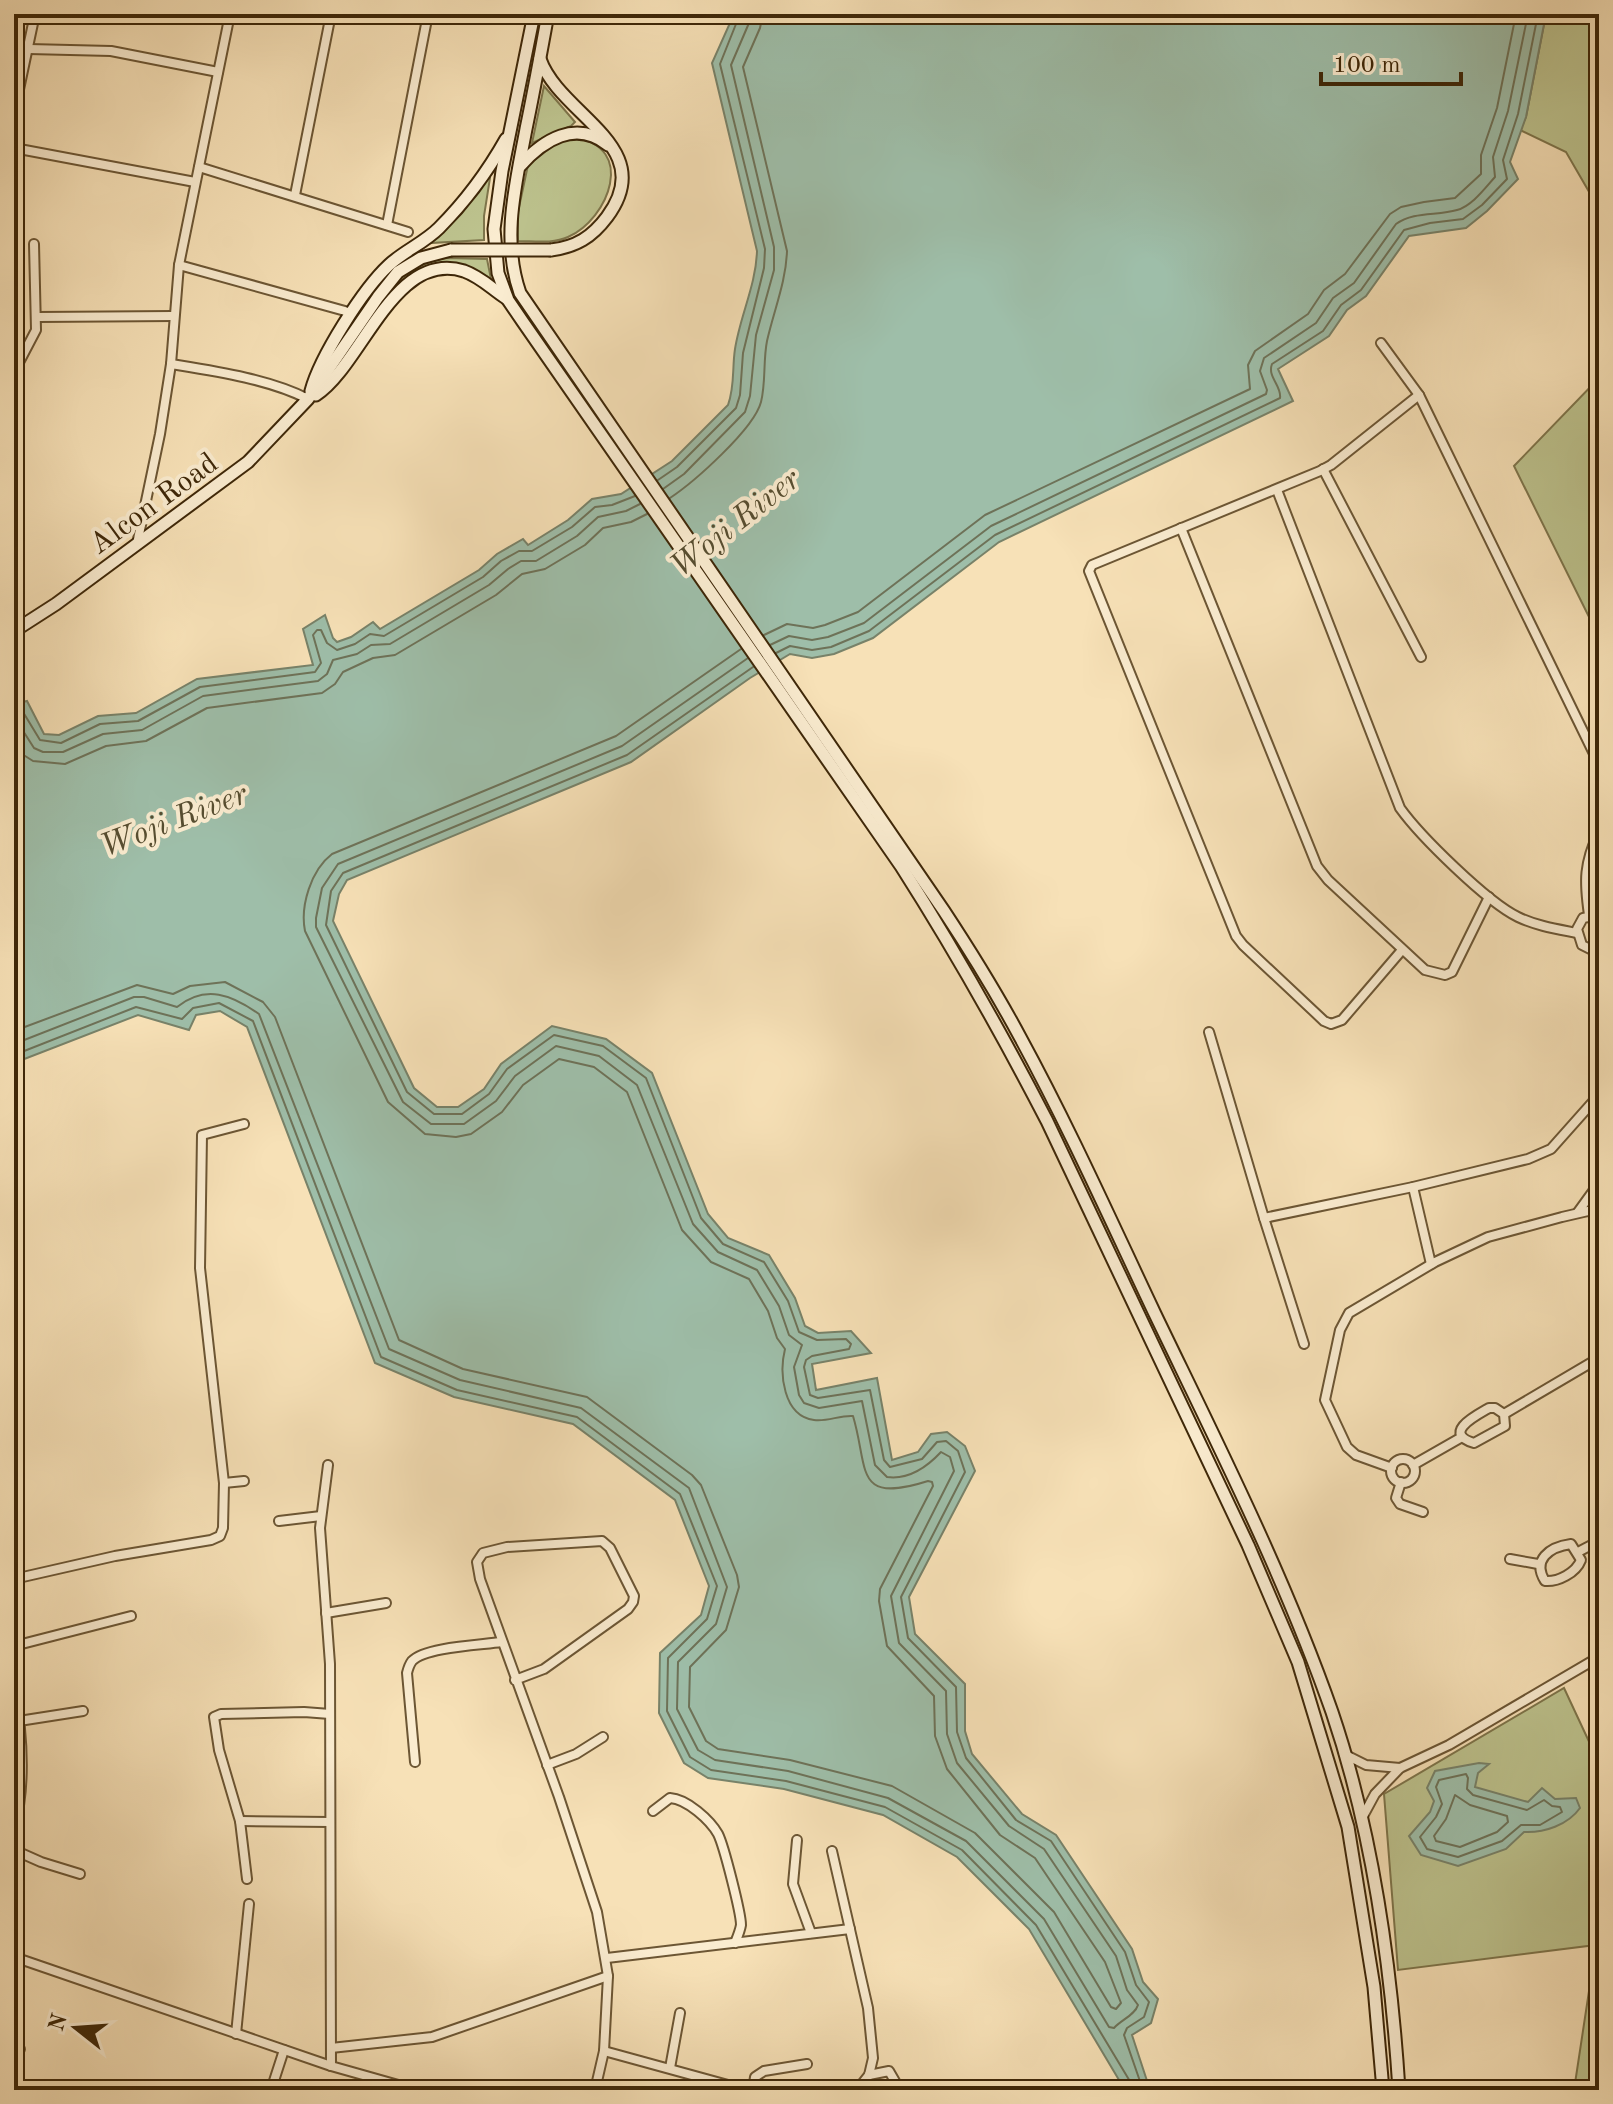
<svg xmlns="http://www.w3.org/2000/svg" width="1613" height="2104" font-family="'Old Standard TT',serif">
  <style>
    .green { fill: #bdc38e; stroke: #7e754b; stroke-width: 2 }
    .water { fill: #9ebea9; stroke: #788269; stroke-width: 2 }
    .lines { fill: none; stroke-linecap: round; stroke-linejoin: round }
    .shore { stroke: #6e7258; stroke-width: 2 }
    .minor-casing { stroke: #6c5634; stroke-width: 12 }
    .secondary-casing { stroke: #3e2708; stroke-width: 15 }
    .minor { stroke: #faecd0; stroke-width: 8 }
    .secondary { stroke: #faecd0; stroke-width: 11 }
    .secondary-bridge-casing { stroke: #3e2708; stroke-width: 15; stroke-linecap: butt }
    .secondary-bridge { stroke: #faecd0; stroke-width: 11 }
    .labels { text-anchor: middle; stroke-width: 8; stroke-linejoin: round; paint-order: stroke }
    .street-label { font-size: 30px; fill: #3e2708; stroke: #faecd0 }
    .water-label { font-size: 32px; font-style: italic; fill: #564d30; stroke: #faecd0 }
  </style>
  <rect width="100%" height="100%" fill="#f7e1b7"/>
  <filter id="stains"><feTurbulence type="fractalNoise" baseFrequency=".0025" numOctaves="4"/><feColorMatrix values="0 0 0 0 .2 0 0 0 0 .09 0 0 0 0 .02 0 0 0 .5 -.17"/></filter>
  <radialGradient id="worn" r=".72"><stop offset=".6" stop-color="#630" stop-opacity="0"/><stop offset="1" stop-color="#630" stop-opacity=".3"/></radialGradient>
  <g class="green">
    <path d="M1546 14H1599V209L1566 152 1520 130 1526 117Z"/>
    <path d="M544 86 575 122 571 126 532 143Z"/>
    <path d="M574 138C637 146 609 219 568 237 553 244 534 241 518 241V212L528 165 558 142Z"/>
    <path d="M487 177 490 178 484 216V240L430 243Z"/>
    <path d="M446 258 487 259 491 279 488 280C437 249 429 269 386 299 398 274 419 263 446 258Z"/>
    <path d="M1599 378V637L1514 466Z"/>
    <path d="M1564 1688 1592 1748 1599 1746V2090H1574L1596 1945 1398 1970 1384 1794Z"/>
  </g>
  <g class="water">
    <path d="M734 14H1546L1526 117 1510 162 1518 179 1487 211 1466 228 1409 236 1366 296 1347 310 1329 336 1278 369 1293 401 999 542 873 638 834 654 812 658 790 654 750 678 631 762 347 880 339 894 333 921 414 1088 437 1107H458L484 1089 501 1064 552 1026 606 1039 652 1073 708 1214 728 1238 769 1255 795 1298 805 1326 818 1333 851 1331 871 1353 812 1364 816 1390 877 1378 892 1460 918 1452 931 1434 947 1432 965 1446 975 1471 909 1597 915 1634 965 1684V1731L972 1754 1022 1814 1056 1835 1132 1949 1143 1982 1158 1999 1151 2023 1132 2035 1150 2090H1125L1029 1929 957 1857 883 1815 784 1789 708 1778 684 1763 659 1713 660 1653 701 1615 709 1586 675 1500 573 1424 454 1397 375 1363 247 1027 220 1011 196 1015 189 1030 138 1015 14 1063V704L27 701 44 734 59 735 98 716 136 713 197 679 313 665 303 629 325 615 333 638 337 642 351 637 373 622 380 629 479 570 497 554 523 539 528 545 568 520 592 499 621 494 672 461 728 405C735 386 732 368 735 349 740 316 756 285 757 251L712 63Z"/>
    <path d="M1479 1763 1489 1764 1478 1773 1475 1787 1528 1802 1542 1788 1555 1799 1576 1798 1580 1808C1568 1825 1544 1833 1524 1832L1506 1849 1458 1866 1421 1855 1409 1836 1430 1812 1434 1801 1427 1788 1435 1771Z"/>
  </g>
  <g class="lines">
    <g class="shore">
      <path d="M658 480 677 467 736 408 740 395 743 353 764 268 765 249 720 64 740 14"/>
      <path d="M663 489 684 474 745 412 750 396 756 335 774 270V247L731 65 749 23 751 14"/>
      <path d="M670 498C694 482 754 429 761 402 766 382 763 361 767 341 774 310 786 282 787 251L743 67 760 28 763 14"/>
      <path d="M764 635 787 624 813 628 825 625 858 612 985 515 1250 389 1248 365 1255 351 1308 314 1324 290 1345 274 1390 214 1401 207 1424 202 1455 198 1481 174V155L1497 108 1516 14"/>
      <path d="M770 645 789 636 812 640 828 637 864 623 991 526 1266 394 1267 390 1260 371 1264 358 1316 323 1333 298 1354 283 1396 224C1414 211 1437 216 1457 210 1472 206 1485 188 1495 177L1493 157 1508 111 1528 14"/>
      <path d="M776 653 790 646 812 650 831 647 869 631 995 535 1280 398C1282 386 1267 377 1272 364L1323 331 1341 305 1361 290 1404 230 1430 223 1463 219 1482 205 1507 179 1503 160 1518 114 1538 14"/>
      <path d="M753 667 627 755 343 873 331 891 326 925 407 1092 434 1114H462L489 1094 507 1069 554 1035 603 1046 646 1078 701 1218 723 1244 764 1262 788 1301 799 1332 817 1340 846 1339 851 1344 849 1349 812 1356 806 1360 804 1367 810 1395 818 1398 870 1390 884 1460 890 1467 922 1459 937 1442 946 1441 958 1451 965 1472 901 1597 908 1638 956 1687 957 1732 966 1758 1016 1820 1051 1841 1125 1952 1136 1985 1149 2002 1144 2017 1127 2028 1124 2035 1143 2090"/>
      <path d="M14 711 23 712 40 740 61 743 100 724 138 721 200 687 315 672 321 663 313 635 317 630H321L327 643 337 650 355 644 370 634 384 636 483 577 501 561 519 551H532L572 527 595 507 612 505 635 496"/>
      <path d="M14 721 18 723 34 748 43 752H63L103 734 142 730 203 696 318 681 327 674 333 660 357 654 371 645 390 644 489 585 508 569 521 561H536L577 536 598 517 626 511 640 504"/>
      <path d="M14 741 22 754 33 761 65 764 106 746 146 741 207 708 322 693 335 684 343 672 373 658 395 655 496 595 522 574 545 569 585 545 603 528 631 522 647 514"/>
      <path d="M14 1031 137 985 173 994 190 986 225 982 263 1002 275 1017 399 1340 463 1369 587 1397 692 1475 701 1485 737 1575 739 1587 726 1630 690 1667 689 1707 706 1741 718 1749 790 1760 892 1786 975 1833 1054 1912 1111 2007 1116 2009 1121 2003 1105 1962 1035 1858 1000 1835 947 1769 935 1736 934 1696 887 1646 879 1601 880 1589 933 1486 932 1482 928 1481C853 1505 869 1469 853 1416 840 1415 827 1422 814 1420 783 1416 779 1373 785 1349L777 1338 768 1311 749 1279 711 1262 682 1230 627 1092 594 1067 559 1059 523 1085 502 1112 471 1134 456 1137 425 1134 388 1102 305 931C300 906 311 870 332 854L616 736 741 649"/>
      <path d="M14 1044 134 997H144L177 1007C206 984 232 995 259 1014L389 1349 460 1380 581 1408 689 1488 727 1587 716 1624 678 1662 677 1709 698 1750 715 1760 788 1771 888 1798 966 1841 1044 1919 1109 2027 1114 2028C1121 2020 1135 2015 1138 2005L1127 1990 1116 1956 1044 1849 1009 1826 957 1763 947 1734 946 1691 899 1643 891 1596 954 1471 950 1457 941 1452C927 1467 909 1480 887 1477L875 1465 862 1401 819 1408 804 1403 799 1395 794 1367 802 1345 789 1335 779 1306 757 1270 718 1252 693 1224 637 1085 599 1056 556 1046 515 1076 496 1101 464 1124H431L403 1102 316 927V918L322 888 338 864 622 746 748 658"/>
      <path d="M14 1055 136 1007 182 1019 193 1008 219 1003 253 1021 381 1357 457 1390 577 1417 680 1494 717 1586 707 1619 668 1658 667 1711 690 1757 711 1770 786 1781 885 1807 962 1850 1036 1925 1131 2083 1132 2090"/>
      <path d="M1466 1774 1468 1778 1467 1789 1473 1795 1527 1810 1544 1800 1552 1806 1560 1807 1562 1812 1540 1825H1521L1502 1841 1458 1857 1427 1849 1420 1837 1436 1817 1442 1804 1436 1787 1439 1780Z"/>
      <path d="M1455 1795 1470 1805 1507 1816 1508 1822 1497 1832 1460 1847 1436 1841 1434 1836 1446 1819Z"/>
    </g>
    <g class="minor-casing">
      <g id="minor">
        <path d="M29 49 111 51 218 72"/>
        <path d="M14 113 35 14"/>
        <path d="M14 148 195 182"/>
        <path d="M199 167 408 232"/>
        <path d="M295 195 331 14"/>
        <path d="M387 225 428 14"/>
        <path d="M179 265 345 311"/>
        <path d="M38 317 173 316"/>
        <path d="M1381 343 1419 395 1599 764"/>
        <path d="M171 364C214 371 269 379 308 399"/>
        <path d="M14 372 36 330 34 244"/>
        <path d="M1323 469 1421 657"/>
        <path d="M1277 490 1400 808C1420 836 1487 902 1518 917 1537 926 1557 929 1577 933"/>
        <path d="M1181 528 1317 866 1328 880 1425 970 1445 975 1452 972 1489 897"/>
        <path d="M137 544 160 434 171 364 179 265 230 14"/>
        <path d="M1589 915C1584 880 1584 864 1599 831"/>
        <path d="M1599 915 1583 918 1577 929 1582 945 1592 950H1599"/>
        <path d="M1402 950 1342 1020 1331 1024 1324 1021 1243 945 1236 936 1089 571 1092 565 1320 471 1331 465 1419 395"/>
        <path d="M1209 1032 1264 1218 1304 1344"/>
        <path d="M1413 1187 1431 1264"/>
        <path d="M1578 1212 1599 1183"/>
        <path d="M1264 1218 1413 1187 1528 1159 1551 1149 1599 1095"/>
        <path d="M1489 1408H1495L1504 1414 1505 1426 1474 1443C1441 1433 1477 1415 1489 1408Z"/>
        <path d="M1504 1414 1599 1358"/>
        <circle cx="1403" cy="1471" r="12"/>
        <path d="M328 1465 320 1528 330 1664 331 2066"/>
        <path d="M1413 1465 1462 1437"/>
        <path d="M1392 1468 1356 1455 1347 1447 1325 1400 1340 1330 1349 1313 1435 1262 1488 1237 1562 1217 1588 1211 1599 1213"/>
        <path d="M1401 1482 1396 1498 1400 1504 1423 1512"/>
        <path d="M224 1483 244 1481"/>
        <path d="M14 1485 18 1460"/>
        <path d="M279 1521 321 1516"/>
        <path d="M1571 1544 1581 1560C1576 1573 1558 1582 1545 1581 1532 1560 1549 1547 1571 1544Z"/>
        <path d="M1578 1552 1599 1541"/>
        <path d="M1510 1559 1538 1564"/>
        <path d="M14 1579 115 1556 211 1540 220 1536 223 1528 224 1483 200 1268 202 1135 244 1124"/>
        <path d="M326 1613 386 1603"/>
        <path d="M14 1646 131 1616"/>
        <path d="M515 1680 544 1669 628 1609 633 1602 634 1596 610 1548 602 1541 507 1547 483 1553 477 1562 480 1579 559 1797 597 1912 608 1976 604 2051 595 2090"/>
        <path d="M14 1684C22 1730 27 1783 14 1829"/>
        <path d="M19 1721 83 1711"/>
        <path d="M1344 1754 1366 1765 1400 1768"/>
        <path d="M415 1762 407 1673C408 1669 409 1665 412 1661 425 1647 481 1645 501 1642"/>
        <path d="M547 1765 576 1754 603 1737"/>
        <path d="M653 1811 670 1798C687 1799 710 1820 718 1834 724 1846 741 1913 741 1925 740 1931 737 1938 735 1943"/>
        <path d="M1362 1818 1375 1794 1400 1768 1449 1745 1599 1657"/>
        <path d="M240 1821 330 1822"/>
        <path d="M797 1840 793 1884 811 1933"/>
        <path d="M14 1850 41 1862 80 1874"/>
        <path d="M832 1851 868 2008 873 2058 869 2075 857 2090"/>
        <path d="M247 1879 240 1821 219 1750 214 1717 221 1714 304 1712 330 1714"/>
        <path d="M14 1957 331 2066 416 2090"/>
        <path d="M607 1958 850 1929"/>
        <path d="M236 2034 249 1904"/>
        <path d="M331 2048 432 2037 608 1976"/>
        <path d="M604 2051 728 2085"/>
        <path d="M14 2054 20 2049"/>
        <path d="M670 2068 680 2013"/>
        <path d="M869 2075 889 2071 900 2090"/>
        <path d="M271 2090 284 2050"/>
        <path d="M753 2090 755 2077 764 2071 807 2064"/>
      </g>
    </g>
    <g class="secondary-casing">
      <g id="secondary">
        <path d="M534 14 502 171 494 229 498 273 508 300 523 322 901 866C954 949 1002 1034 1047 1121L1248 1545 1298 1662 1348 1827 1374 1987 1383 2090"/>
        <path d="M548 14C541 52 534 91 526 129 516 183 501 239 520 293L944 911C971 952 997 994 1020 1037 1069 1127 1111 1221 1155 1314 1218 1445 1284 1575 1332 1712 1373 1833 1391 1963 1399 2090"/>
        <path d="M540 59C560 116 660 146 607 217 592 237 576 247 551 250"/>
        <path d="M520 166C543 140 576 119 608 145"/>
        <path d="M311 391C320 357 363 289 389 265 404 251 424 243 439 228 464 203 488 171 506 139"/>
        <path d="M316 395C362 365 394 249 464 271 481 277 492 289 506 298"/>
        <path d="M14 631 56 604 248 462 308 399 378 297 398 272 421 258 451 250"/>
      </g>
    </g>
    <use href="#minor" class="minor"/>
    <use href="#secondary" class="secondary"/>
    <g class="secondary-bridge-casing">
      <path id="secondary-bridge" d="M451 250H551"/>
    </g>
    <use href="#secondary-bridge" class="secondary-bridge"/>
  </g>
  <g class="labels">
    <g class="street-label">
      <text transform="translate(153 503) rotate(-36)" y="10">Alcon Road</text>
    </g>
    <g class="water-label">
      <text transform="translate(734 522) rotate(-38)" y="11">Woji River</text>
      <text transform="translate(173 819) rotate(-21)" y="11">Woji River</text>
    </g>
  </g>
  <rect width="1613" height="2104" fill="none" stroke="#f7e1b7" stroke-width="48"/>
  <rect x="16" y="16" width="1581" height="2072" fill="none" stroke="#3e2708" stroke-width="4"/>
  <rect x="24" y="24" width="1565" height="2056" fill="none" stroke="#3e2708" stroke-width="2"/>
  <g transform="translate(76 2028) rotate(287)" stroke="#faecd0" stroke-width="6" paint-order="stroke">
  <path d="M0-6L14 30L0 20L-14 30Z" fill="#3e2708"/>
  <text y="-12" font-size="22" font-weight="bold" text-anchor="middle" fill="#3e2708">N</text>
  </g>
  <path d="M1321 72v12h140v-12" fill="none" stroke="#3e2708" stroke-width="4"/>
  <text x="1333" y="72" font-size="24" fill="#3e2708" stroke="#faecd0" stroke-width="6" paint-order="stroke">100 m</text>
  <rect width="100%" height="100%" filter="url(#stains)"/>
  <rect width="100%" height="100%" fill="url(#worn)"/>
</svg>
